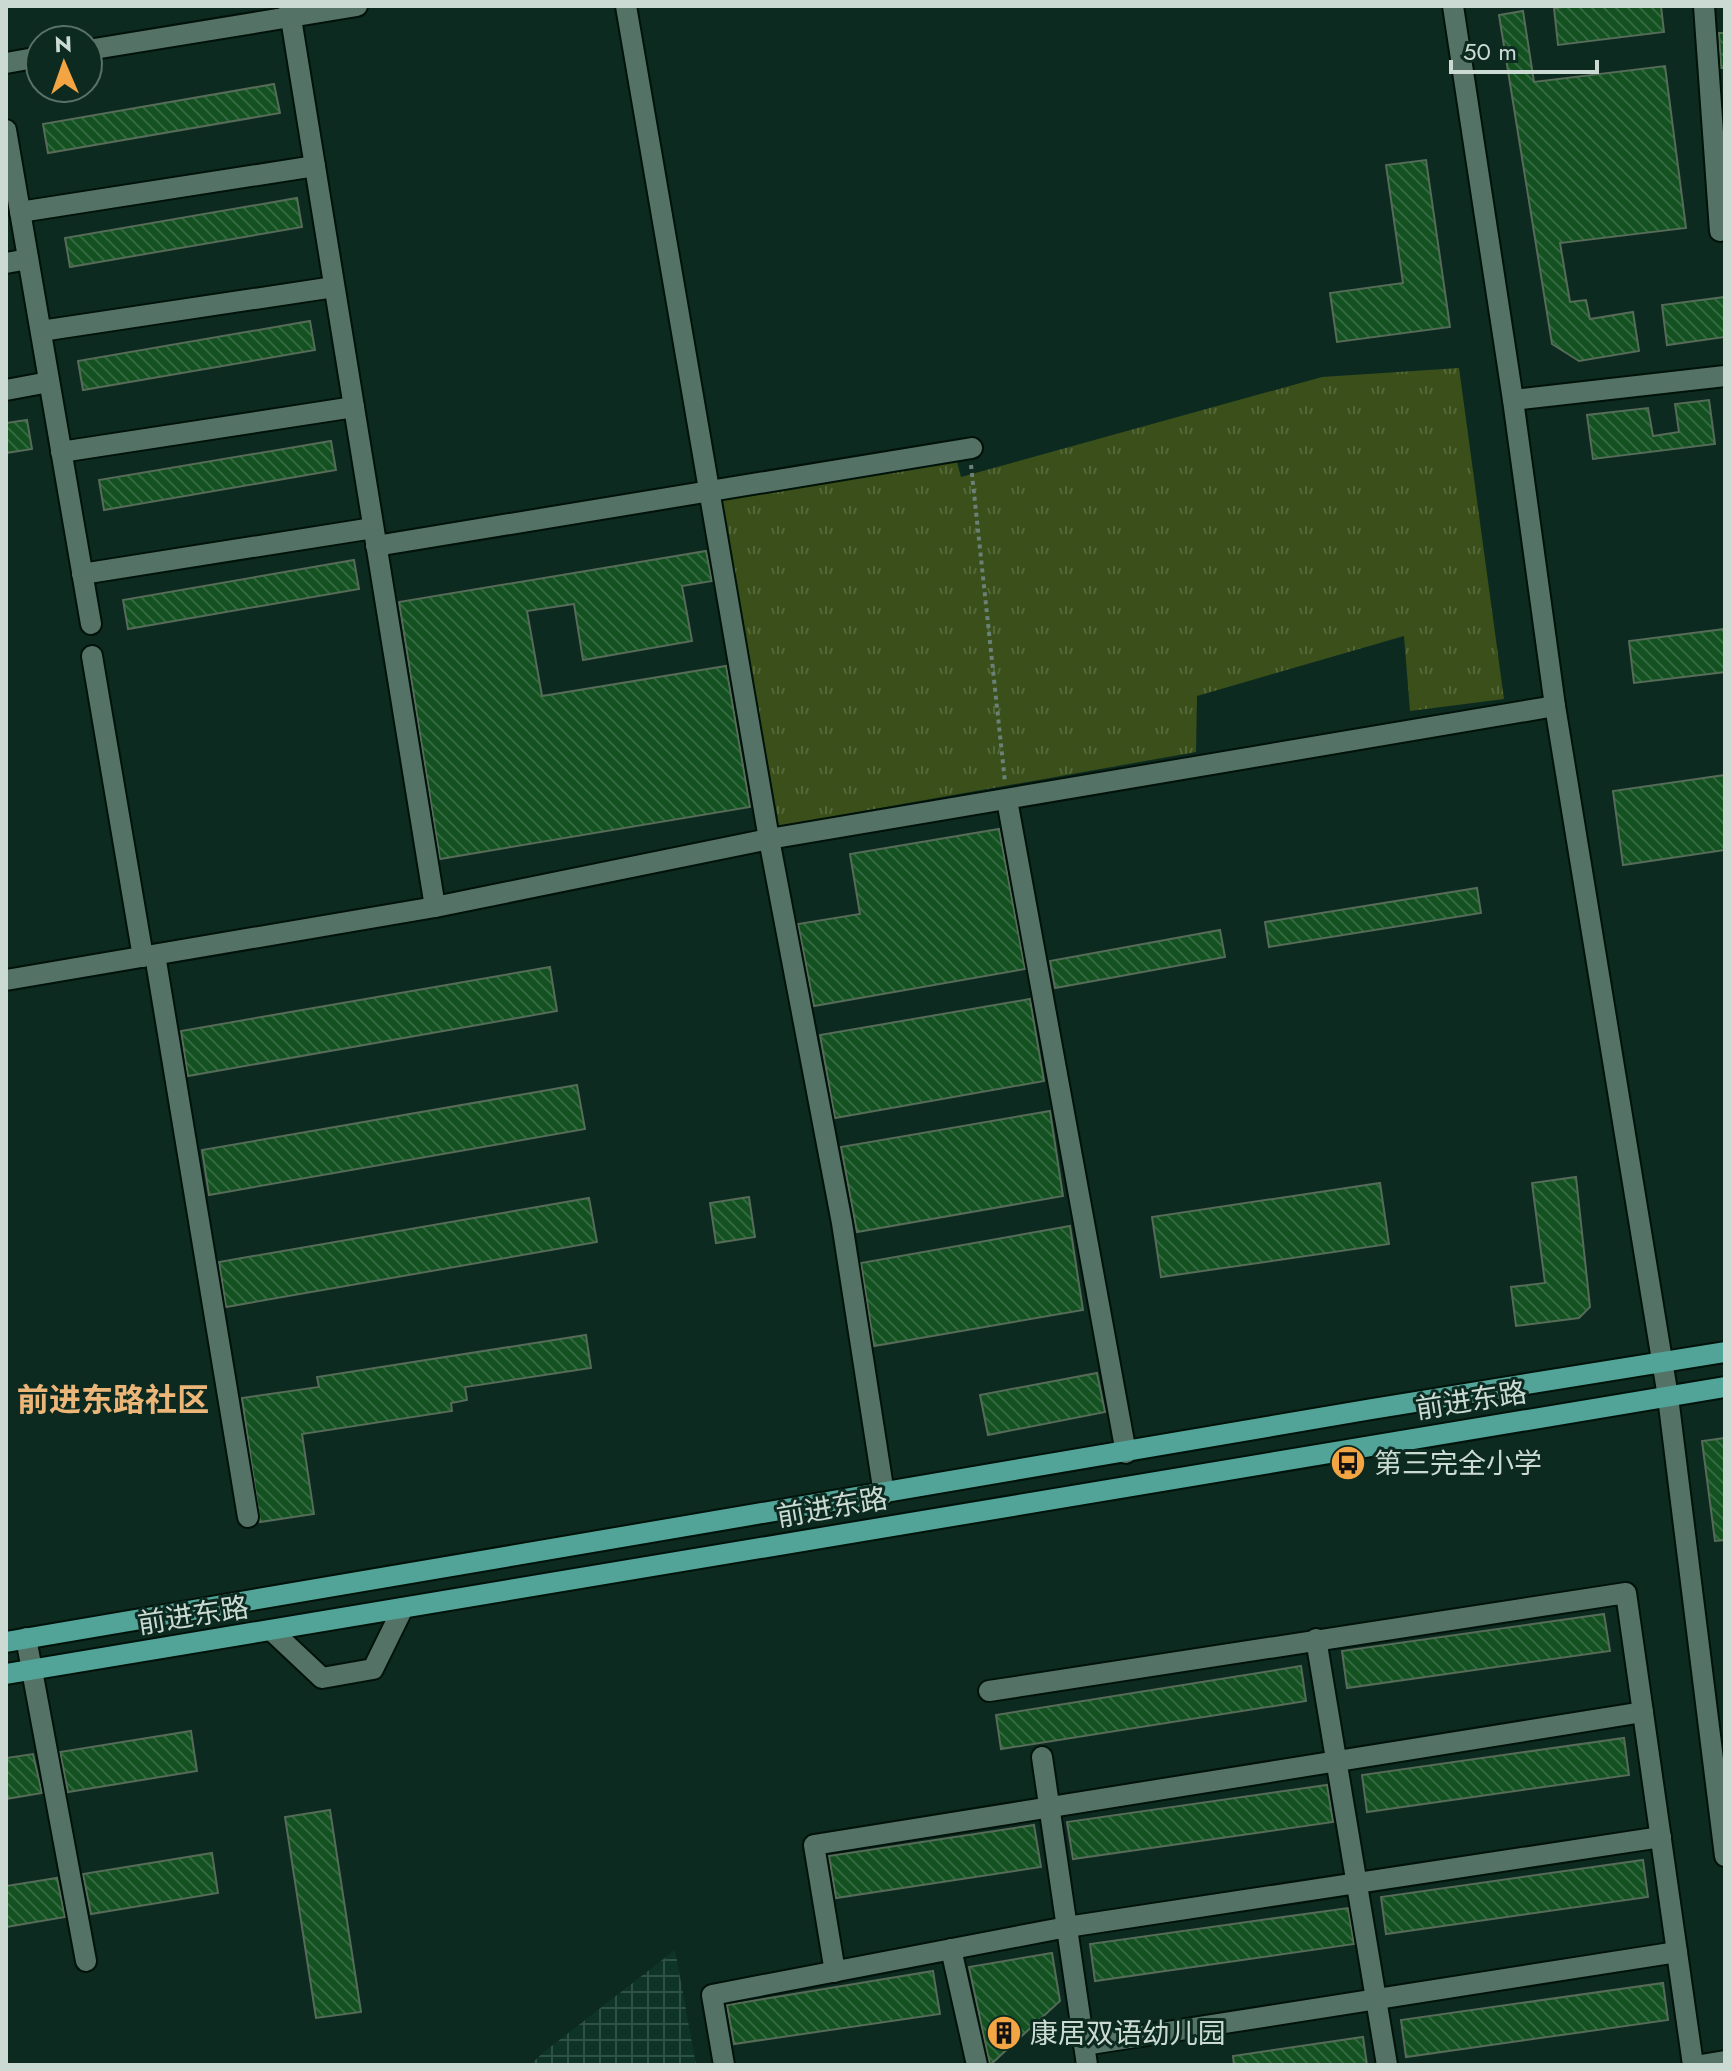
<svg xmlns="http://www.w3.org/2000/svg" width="1731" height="2071" font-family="Jost,'Noto Sans SC',sans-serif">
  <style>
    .industrial { fill: url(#industrial-grid) }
    .grass { fill: url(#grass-tufts) }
    .building { fill: url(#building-back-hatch); stroke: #566b58; stroke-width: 2 }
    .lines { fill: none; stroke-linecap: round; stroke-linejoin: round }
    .minor-casing { stroke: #001209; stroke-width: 24 }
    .major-casing { stroke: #001209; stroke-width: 24 }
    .path { stroke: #6a8078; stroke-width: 4; stroke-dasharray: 4 4; stroke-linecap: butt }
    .minor { stroke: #557266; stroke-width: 20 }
    .major { stroke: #52a498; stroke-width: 20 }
    .labels { text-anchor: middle; stroke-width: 6; stroke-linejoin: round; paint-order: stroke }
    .street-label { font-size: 28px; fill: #cbdbd4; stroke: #0d2a20 }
    .poi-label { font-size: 28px; fill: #cbdbd4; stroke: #0d2a20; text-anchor: start }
    .quarter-label { font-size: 32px; font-weight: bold; fill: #ecb679; stroke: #0d2a20 }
  </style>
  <defs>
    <pattern id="industrial-grid" width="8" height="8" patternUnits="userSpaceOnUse" patternTransform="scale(2)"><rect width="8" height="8" fill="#0e3428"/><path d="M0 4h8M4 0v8" fill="none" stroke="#305146"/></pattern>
    <pattern id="grass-tufts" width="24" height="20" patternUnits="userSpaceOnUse" patternTransform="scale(2)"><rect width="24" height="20" fill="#3a4f19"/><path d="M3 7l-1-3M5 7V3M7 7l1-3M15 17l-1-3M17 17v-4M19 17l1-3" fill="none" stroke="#55683a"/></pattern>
    <pattern id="building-back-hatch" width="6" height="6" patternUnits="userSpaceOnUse" patternTransform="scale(2)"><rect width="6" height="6" fill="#135121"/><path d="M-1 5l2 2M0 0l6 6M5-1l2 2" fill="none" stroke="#346940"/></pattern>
  </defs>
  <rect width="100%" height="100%" fill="#0d2a20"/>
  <path class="industrial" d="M675 1950 696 2065H530L544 2052Z"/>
  <path class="grass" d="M1459 368 1504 699 1410 711 1404 636 1197 696 1196 752 779 826 720 497 956 458 961 477 1322 377Z"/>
  <g class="building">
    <path d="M1573 6H1661L1664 32 1558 45 1554 8Z"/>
    <path d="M1523 11 1534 82 1665 66 1686 228 1560 243 1570 302 1586 300 1590 319 1633 312 1639 351 1579 361 1552 344 1499 15Z"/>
    <path d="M1719 33H1725V68H1721Z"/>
    <path d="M274 84 280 113 48 153 43 124Z"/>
    <path d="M1426 160 1450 327 1337 342 1330 293 1403 283 1386 165Z"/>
    <path d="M297 198 302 227 70 267 65 238Z"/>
    <path d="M1725 297V337L1667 345 1662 305Z"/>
    <path d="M310 321 315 350 83 390 78 361Z"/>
    <path d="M1709 400 1715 444 1593 459 1587 415 1648 408 1653 436 1679 432 1675 404Z"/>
    <path d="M27 420 32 449 6 453V423Z"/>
    <path d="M331 441 336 470 104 510 99 480Z"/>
    <path d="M706 551 712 581 682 586 692 641 583 660 574 604 527 611 542 696 726 666 750 807 440 859 399 602Z"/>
    <path d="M354 560 359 589 128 629 123 600Z"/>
    <path d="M1725 629V672L1634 683 1629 641Z"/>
    <path d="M1725 775V850L1623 865 1613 791Z"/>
    <path d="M999 829 1025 969 814 1006 798 924 860 914 850 854Z"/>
    <path d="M1477 888 1481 913 1269 947 1265 922Z"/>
    <path d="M1220 930 1225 957 1055 988 1050 961Z"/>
    <path d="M550 967 557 1011 188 1076 181 1031Z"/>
    <path d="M1030 999 1044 1081 835 1118 820 1035Z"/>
    <path d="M577 1085 585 1129 209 1195 202 1150Z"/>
    <path d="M1050 1111 1063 1196 857 1232 841 1147Z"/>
    <path d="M1576 1177 1590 1307 1579 1318 1516 1326 1511 1287 1545 1283 1532 1183Z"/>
    <path d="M1380 1183 1389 1244 1161 1277 1152 1217Z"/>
    <path d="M749 1197 755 1237 716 1243 710 1203Z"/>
    <path d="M589 1198 597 1242 226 1307 219 1262Z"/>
    <path d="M1070 1226 1083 1310 874 1346 861 1263Z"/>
    <path d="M586 1335 591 1368 465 1387 467 1400 451 1403 452 1411 302 1434 314 1514 260 1522 242 1398 319 1387 317 1377Z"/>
    <path d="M1097 1373 1105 1412 988 1435 980 1395Z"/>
    <path d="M1725 1438V1540L1715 1541 1702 1441Z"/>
    <path d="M1604 1614 1610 1651 1347 1688 1342 1651Z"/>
    <path d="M1301 1666 1306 1701 1001 1749 996 1715Z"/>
    <path d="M191 1731 197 1771 68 1792 60 1752Z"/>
    <path d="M1624 1738 1629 1775 1367 1812 1362 1775Z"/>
    <path d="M33 1754 42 1793 6 1799V1758Z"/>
    <path d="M1327 1785 1333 1822 1073 1859 1067 1822Z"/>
    <path d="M330 1810 361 2012 316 2018 285 1817Z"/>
    <path d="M1034 1825 1041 1867 836 1898 829 1856Z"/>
    <path d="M212 1853 218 1893 91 1914 83 1874Z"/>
    <path d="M1643 1860 1648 1897 1386 1934 1381 1897Z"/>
    <path d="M57 1878 65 1917 6 1927V1886Z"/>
    <path d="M1348 1908 1354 1944 1095 1981 1090 1944Z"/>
    <path d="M1052 1953 1060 2001 990 2065 969 1967Z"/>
    <path d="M933 1971 940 2014 734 2044 727 2005Z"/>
    <path d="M1663 1983 1668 2020 1406 2057 1401 2020Z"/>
    <path d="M1363 2037 1367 2065H1234L1233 2056Z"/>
  </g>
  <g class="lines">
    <g class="minor-casing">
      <g id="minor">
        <path d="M289 6 435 907"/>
        <path d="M626 6 769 839 842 1223 884 1494"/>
        <path d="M1453 6 1513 400 1555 706 1668 1397 1725 1856"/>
        <path d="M1704 6 1720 231"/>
        <path d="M88 50 357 6"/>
        <path d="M6 63 40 57"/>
        <path d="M6 130 91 624"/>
        <path d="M20 212 315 166"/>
        <path d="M6 263 28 259"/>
        <path d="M41 331 334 287"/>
        <path d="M6 390 49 382"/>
        <path d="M1513 400 1725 376"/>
        <path d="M61 452 354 407"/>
        <path d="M376 546 972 448"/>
        <path d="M82 574 373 528"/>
        <path d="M92 656 143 957"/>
        <path d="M1007 800 1126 1453"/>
        <path d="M155 955 248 1517"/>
        <path d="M6 980 435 907 769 839 1555 706"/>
        <path d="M271 1630 322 1678 373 1669 403 1608"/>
        <path d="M26 1638 86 1961"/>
        <path d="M1316 1639 1387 2065"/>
        <path d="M989 1691 1626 1593 1693 2065"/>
        <path d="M1042 1757 1087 2065"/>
        <path d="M951 1949 977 2065"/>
        <path d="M835 1972 814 1845 1643 1712"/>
        <path d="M1084 2045 1677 1952"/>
        <path d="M724 2065 712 1995 1067 1927 1661 1837"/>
        <path d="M1701 2065 1725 2061"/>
      </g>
    </g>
    <g class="major-casing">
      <g id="major">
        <path d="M6 1642 1372 1409 1725 1352"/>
        <path d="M6 1674 1725 1387"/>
      </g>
    </g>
    <path class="path" d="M971 465 1005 782"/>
    <use href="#minor" class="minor"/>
    <use href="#major" class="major"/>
  </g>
  <defs>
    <g id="bus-disc" transform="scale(1.8)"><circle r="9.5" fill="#f2a542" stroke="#0d2a20"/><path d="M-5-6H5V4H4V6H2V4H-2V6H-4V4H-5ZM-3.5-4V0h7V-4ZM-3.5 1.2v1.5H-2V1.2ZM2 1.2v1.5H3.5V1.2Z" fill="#111"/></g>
    <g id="building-disc" transform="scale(1.8)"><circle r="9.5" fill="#f2a542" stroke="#0d2a20"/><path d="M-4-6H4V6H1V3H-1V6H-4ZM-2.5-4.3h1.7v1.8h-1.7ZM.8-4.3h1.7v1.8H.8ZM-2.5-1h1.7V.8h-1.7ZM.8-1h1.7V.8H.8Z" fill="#111"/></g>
  </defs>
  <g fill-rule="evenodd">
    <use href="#bus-disc" x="1348" y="1463"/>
    <use href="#building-disc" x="1004" y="2033"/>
  </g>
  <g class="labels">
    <g class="street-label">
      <text transform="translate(1471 1400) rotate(-9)" y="10">前进东路</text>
      <text transform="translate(832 1507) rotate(-10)" y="10">前进东路</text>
      <text transform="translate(193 1615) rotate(-9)" y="10">前进东路</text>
    </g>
    <g class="poi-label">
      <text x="1374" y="1473">第三完全小学</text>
      <text x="1030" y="2043">康居双语幼儿园</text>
    </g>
    <g class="quarter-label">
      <text x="113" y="1411">前进东路社区</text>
    </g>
  </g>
  <rect width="1731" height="2071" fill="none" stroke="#cbdbd4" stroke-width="16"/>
  <g transform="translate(64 64) rotate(358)"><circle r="38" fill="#0d2a20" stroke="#597168" stroke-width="2"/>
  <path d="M0-6L14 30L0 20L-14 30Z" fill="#f2a542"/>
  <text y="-12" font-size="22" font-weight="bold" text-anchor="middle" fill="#cbdbd4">N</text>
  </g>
  <path d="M1451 60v12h146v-12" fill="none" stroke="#cbdbd4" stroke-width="4"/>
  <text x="1463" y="60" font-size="24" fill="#cbdbd4" stroke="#0d2a20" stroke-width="6" paint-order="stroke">50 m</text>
</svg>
